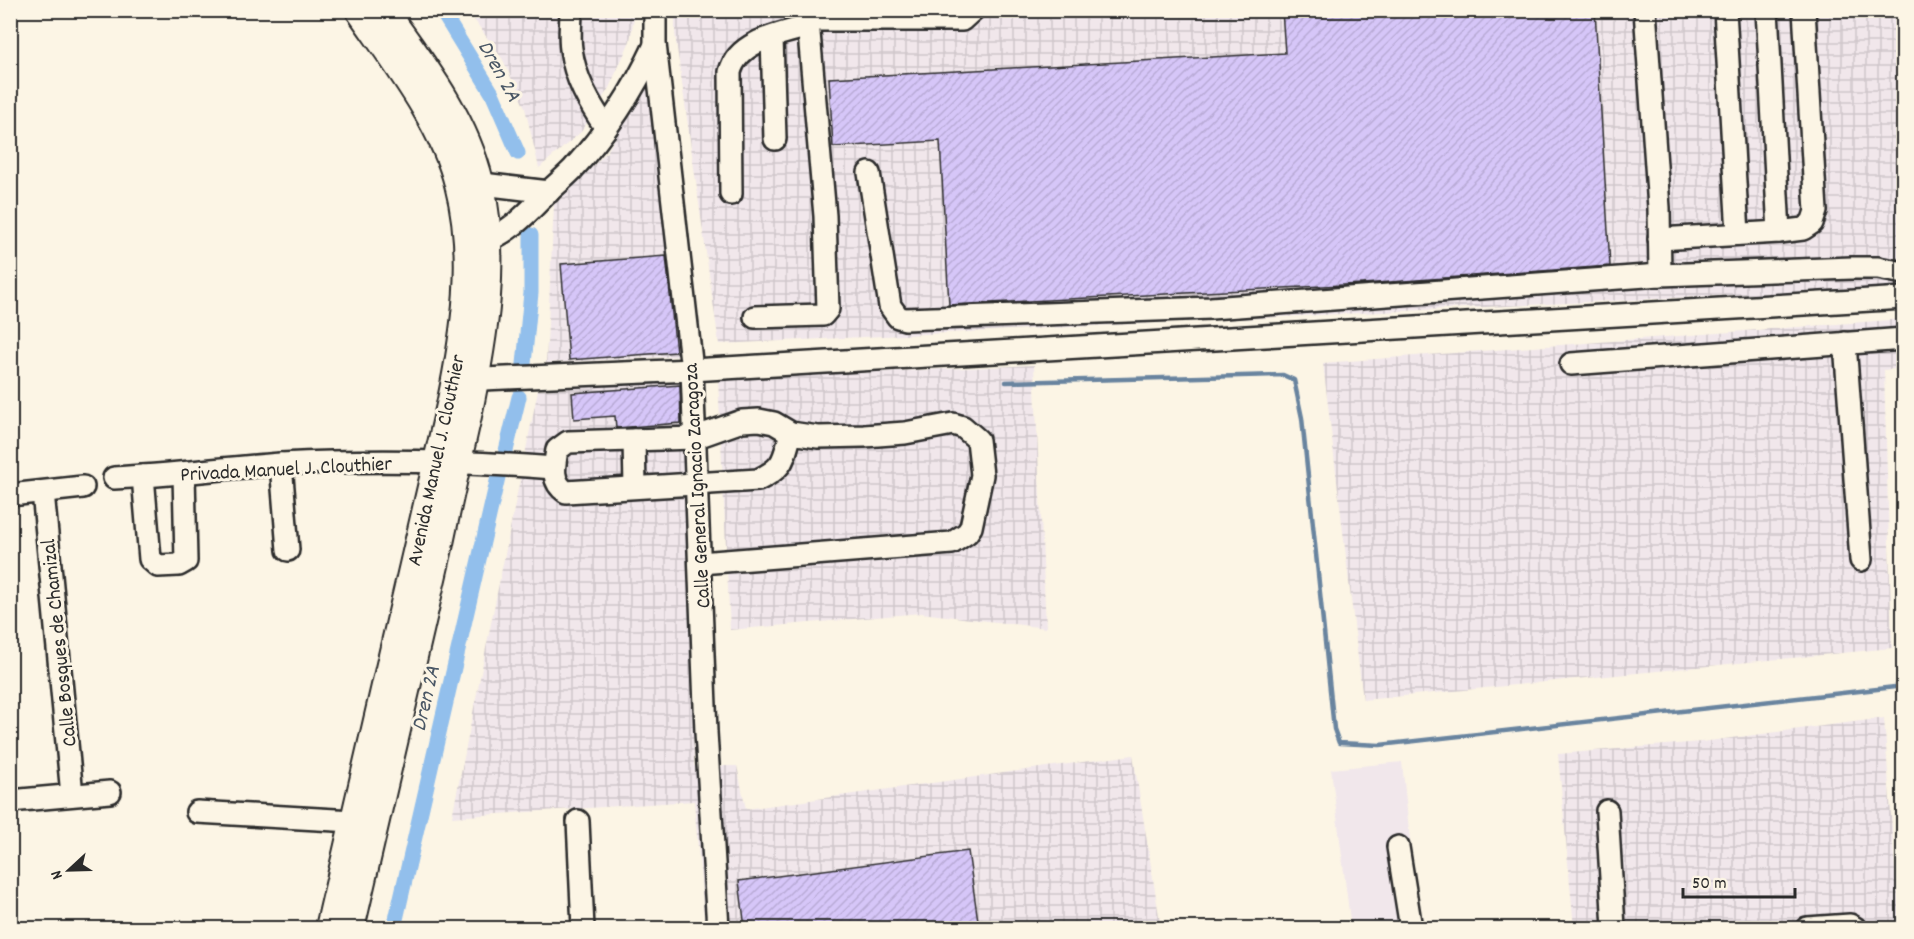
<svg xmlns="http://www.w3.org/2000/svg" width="1914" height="939" font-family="Dekko,sans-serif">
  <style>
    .built { fill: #f1e7eb }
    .industrial { fill: url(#industrial-grid) }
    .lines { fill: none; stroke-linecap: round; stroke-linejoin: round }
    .stream { stroke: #69849f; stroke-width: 4.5 }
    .canal { stroke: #92bfec; stroke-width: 15 }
    .building { fill: url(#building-hatch); stroke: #2b2b2b; stroke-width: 1.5 }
    .minor-casing { stroke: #2b2b2b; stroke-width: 26 }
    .major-casing { stroke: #2b2b2b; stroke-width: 30 }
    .minor { stroke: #fcf5e5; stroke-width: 21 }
    .major { stroke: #fcf5e5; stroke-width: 26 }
    .labels { text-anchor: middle; stroke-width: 6; stroke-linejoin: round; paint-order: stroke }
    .street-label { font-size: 21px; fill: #2b2b2b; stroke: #fcf5e5 }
    .water-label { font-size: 22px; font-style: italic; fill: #4a5765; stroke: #fcf5e5 }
  </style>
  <defs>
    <pattern id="industrial-grid" width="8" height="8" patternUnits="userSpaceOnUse" patternTransform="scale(1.5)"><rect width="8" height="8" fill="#f1e7eb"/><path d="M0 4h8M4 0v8" fill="none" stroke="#cfc6ca"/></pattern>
    <pattern id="building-hatch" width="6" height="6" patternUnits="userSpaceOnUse" patternTransform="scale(1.5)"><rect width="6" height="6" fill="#d6c6f8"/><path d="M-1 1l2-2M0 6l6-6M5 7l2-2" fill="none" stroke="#b8aad5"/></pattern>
  </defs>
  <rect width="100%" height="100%" fill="#fcf5e5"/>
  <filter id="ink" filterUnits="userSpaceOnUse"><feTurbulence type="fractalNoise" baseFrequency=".0167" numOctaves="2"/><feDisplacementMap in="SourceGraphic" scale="12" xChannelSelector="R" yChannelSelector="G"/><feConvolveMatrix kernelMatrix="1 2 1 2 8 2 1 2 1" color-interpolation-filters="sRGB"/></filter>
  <g filter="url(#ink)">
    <g class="built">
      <path d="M1402 762 1419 928H1351L1331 769Z"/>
      <path d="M1574 921V928H1515Z"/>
    </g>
    <g class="industrial">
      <path d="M468 11H635L630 41 609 88 581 132 539 168 525 108 503 60Z"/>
      <path d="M675 11H1903V287L719 344 675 34Z"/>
      <path d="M649 74 682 356 546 363 554 205 607 152 637 100Z"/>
      <path d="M1903 319V368L1884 370 1892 648 1363 700 1323 363Z"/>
      <path d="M1034 365 1046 628 921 613 730 630 718 379Z"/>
      <path d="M687 381 694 766H737L746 809 1133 755 1161 928H705L694 801 452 817 538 390Z"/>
      <path d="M1884 718 1895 870 1902 928H1723V924L1697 928H1574L1558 754 1701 742Z"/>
    </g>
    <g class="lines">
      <path class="stream" d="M1006 382 1283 375 1294 380 1302 418 1334 729 1339 743 1380 745 1904 686"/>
      <g class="canal">
        <path d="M441 10 492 93 518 153"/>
        <path d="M524 364 531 293V235"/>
        <path d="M504 459 519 397"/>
        <path d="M394 928 498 477"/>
      </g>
    </g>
    <g class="building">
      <path d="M1282 10H1595L1610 266 1363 284 949 305 940 141 833 147 829 78 1285 53Z"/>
      <path d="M666 256 676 352 569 360 561 264Z"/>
      <path d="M680 385 681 423 616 428 615 416 574 419 572 393Z"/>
      <path d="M968 851 979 928H745L739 881Z"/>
    </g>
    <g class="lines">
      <g class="minor-casing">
        <g id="minor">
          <path d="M571 10C571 23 569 37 571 49 575 79 589 103 606 128"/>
          <path d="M655 10V44L692 370 706 732 718 928"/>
          <path d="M1725 10 1738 234"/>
          <path d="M1767 10 1779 232"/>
          <path d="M808 20H962L973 10"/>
          <path d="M772 37 775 139"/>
          <path d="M869 173 890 306 898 317 905 319 1211 308 1660 275 1659 208 1645 10"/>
          <path d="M466 182 549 192"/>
          <path d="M731 194 730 72C738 40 782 34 809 26"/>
          <path d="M1659 239 1779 232 1803 229 1812 223 1816 211 1804 10"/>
          <path d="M476 246C509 233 524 217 548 192 556 185 564 178 572 170 606 133 634 90 655 45"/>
          <path d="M1660 275 1852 268H1878L1904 273"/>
          <path d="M755 317 823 315 828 309 825 216 807 10"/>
          <path d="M1845 343 1861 560"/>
          <path d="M1571 364 1904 339"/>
          <path d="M461 380 692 370 1904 298"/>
          <path d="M634 440 635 487"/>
          <path d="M281 464 288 550"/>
          <path d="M143 476 150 559 158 566 179 565 186 561 184 474"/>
          <path d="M114 478C170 475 225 468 281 464 372 459 463 461 554 468"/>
          <path d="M43 492 72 795"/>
          <path d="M10 495 83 487"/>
          <path d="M700 563 952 543 967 533 971 527 982 475 978 440 963 427 953 424 905 433 864 436 818 437 791 433 774 423 759 420 742 421 694 438 568 442 557 450C554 467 551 482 566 492L758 480C785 467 783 460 791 433"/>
          <path d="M10 801 110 792"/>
          <path d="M1607 811 1614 928"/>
          <path d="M197 812 353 821 369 824"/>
          <path d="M578 821 583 928"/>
          <path d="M1398 847 1411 928"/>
          <path d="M1807 928 1850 925 1855 928"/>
        </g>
      </g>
      <g class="major-casing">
        <g id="major">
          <path d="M329 928 450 405C465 333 477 256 458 184 443 123 394 61 359 10"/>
          <path d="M351 928C380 802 410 675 439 548 448 504 458 460 468 416 484 339 498 260 480 182 465 118 422 63 384 10"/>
        </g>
      </g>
      <use href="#minor" class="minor"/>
      <use href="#major" class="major"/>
    </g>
  </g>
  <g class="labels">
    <g class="street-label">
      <text transform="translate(435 460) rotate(-78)" y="7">Avenida Manuel J. Clouthier</text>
      <text transform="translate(286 468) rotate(-3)" y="7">Privada Manuel J. Clouthier</text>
      <text transform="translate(696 486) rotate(-93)" y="7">Calle General Ignacio Zaragoza</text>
      <text transform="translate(58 643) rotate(-96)" y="7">Calle Bosques de Chamizal</text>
    </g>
    <g class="water-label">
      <text transform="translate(501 70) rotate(61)" y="8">Dren 2A</text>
      <text transform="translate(424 698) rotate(-77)" y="8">Dren 2A</text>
    </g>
  </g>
  <rect width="1914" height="939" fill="none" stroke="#fcf5e5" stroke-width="36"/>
  <rect x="18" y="18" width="1878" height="903" fill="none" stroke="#2b2b2b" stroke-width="2" filter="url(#ink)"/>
  <g transform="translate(69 870) rotate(248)" stroke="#fcf5e5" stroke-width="4.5" paint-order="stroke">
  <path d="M0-4.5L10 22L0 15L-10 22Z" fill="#2b2b2b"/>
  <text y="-9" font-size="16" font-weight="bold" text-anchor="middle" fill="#2b2b2b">N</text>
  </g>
  <path d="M1683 888v9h112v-9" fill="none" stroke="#2b2b2b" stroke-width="3"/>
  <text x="1692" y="888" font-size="18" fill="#2b2b2b" stroke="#fcf5e5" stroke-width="4.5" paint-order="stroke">50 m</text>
</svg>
